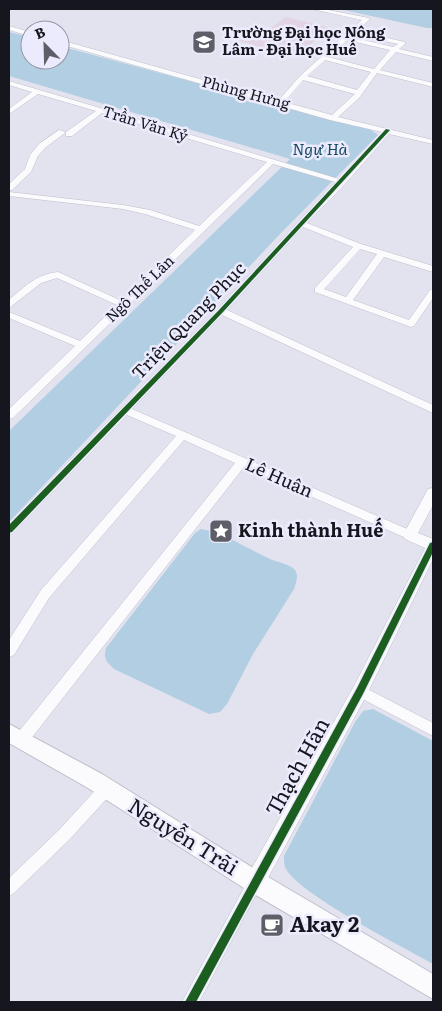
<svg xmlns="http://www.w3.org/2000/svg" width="442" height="1011" font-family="Literata,serif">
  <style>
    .green { fill: #e2d4e2 }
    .water { fill: #b2cee2 }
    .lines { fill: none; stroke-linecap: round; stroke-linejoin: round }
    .minor-casing { stroke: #bfbfca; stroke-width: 1 }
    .tertiary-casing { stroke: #bfbfca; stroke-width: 1 }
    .secondary-casing { stroke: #bfbfca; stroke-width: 2 }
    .minor { fill: #fbfbfd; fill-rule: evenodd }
    .tertiary { fill: #fbfbfd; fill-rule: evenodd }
    .secondary { fill: #fbfbfd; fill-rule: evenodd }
    .cycleway-casing { stroke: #ecebfe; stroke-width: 3 }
    .cycleway { fill: #1b5e20; fill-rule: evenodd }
    .labels { text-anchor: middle; stroke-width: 5; stroke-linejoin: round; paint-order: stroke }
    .far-poi-label { font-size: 15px; font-weight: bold; fill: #16161e; stroke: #ecebfe; text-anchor: start }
    .far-street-label { font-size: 15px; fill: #16161e; stroke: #ecebfe }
    .far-water-label { font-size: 16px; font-style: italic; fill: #174a62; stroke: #ecebfe }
    .street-label { font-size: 18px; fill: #16161e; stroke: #ecebfe }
    .poi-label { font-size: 18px; font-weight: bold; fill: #16161e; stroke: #ecebfe; text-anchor: start }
    .near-street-label { font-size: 21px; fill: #16161e; stroke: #ecebfe }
    .near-poi-label { font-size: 21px; font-weight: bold; fill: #16161e; stroke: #ecebfe; text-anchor: start }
  </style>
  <rect width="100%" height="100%" fill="#e3e3f0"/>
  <path class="green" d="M286 17 331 28 295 57 236 40 251 29 264 33Z"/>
  <g class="water">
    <path d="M339 9H433V28H427Z"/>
    <path d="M9 32 30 37V60H60V46L371 130 378 135 280 234 9 522V431L290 159 9 76Z"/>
    <path d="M201 529C222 532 250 550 270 559 276 562 291 564 295 570 299 576 296 583 294 589L253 654 227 704 220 712 209 714 116 670C107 663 103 659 106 648L195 533Z"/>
    <path d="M373 709 433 741V964C405 948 296 893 285 867 284 864 284 859 284 856L355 722 363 711Z"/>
  </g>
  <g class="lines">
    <g class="minor-casing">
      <g id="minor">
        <path d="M312 9H323L369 18V20L357 31 405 42V44L399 49 433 57V61L396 52 380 70 433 83V87L377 73 359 98 338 117 433 140V144L389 134 345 184 307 223 361 244 433 266V272L384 257 353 300 409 320 430 290 433 289V298L414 326 411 327 315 292V288L353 247 303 227 227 310 433 405V413L222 315 132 409 414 532 416 535 414 538H406L244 467 26 745 21 747 16 745 14 740 16 735 235 463 184 440 49 598 14 655 9 657V640L41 590 176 436 127 415 13 533 9 535V523L218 309 335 182 273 164 13 418 9 419V409L75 346 9 318V312L80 341 117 305 57 278 41 283 9 308V300C24 287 37 274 58 272L122 301 195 230 145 214 123 209 9 196V192L123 205 150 210 199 226 267 162 102 113 72 136H66V132L96 111 38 94 9 114V109L32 92 9 85V81L339 179 382 132 330 120 60 44V40L278 101 300 76 362 20ZM354 34 398 44 393 47 351 37ZM347 40 390 50 374 69 328 57ZM325 60 371 72 357 90 307 76ZM303 80 355 94 332 115 284 102ZM360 249 377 254 346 297 324 289Z"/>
        <path d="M9 26 30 32V36L9 30Z"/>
        <path d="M59 130 66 132 45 148 38 156 31 172 12 190H9V184L25 169 30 155 39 144Z"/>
        <path d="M360 685 433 723V736L355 695 353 691 355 687Z"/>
        <path d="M106 782 111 784 113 789 111 794 69 840 14 893 9 896V878L59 830 101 784Z"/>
        <path d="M255 874 260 877 263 882 260 887 199 1002H182L250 877Z"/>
      </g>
    </g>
    <g class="tertiary-casing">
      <path id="tertiary" d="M433 488V505L418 533 433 539V559L366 696 262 889 255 891 248 889 246 882 248 875 354 686 425 548 405 539 403 535 428 489Z"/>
    </g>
    <g class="secondary-casing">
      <path id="secondary" d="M9 724 102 774 263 874 433 974V999L247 890 88 788 9 743Z"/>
    </g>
    <use href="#minor" class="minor"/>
    <use href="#tertiary" class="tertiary"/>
    <use href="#secondary" class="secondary"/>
    <g class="cycleway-casing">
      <g id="cycleway">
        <path d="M386 129 390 130 223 312 12 532 9 533V525L219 310Z"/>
        <path d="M433 542V552L363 694 196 1002H185L357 688 430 543Z"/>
      </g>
    </g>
    <use href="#cycleway" class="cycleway"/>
  </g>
  <defs>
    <g id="university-square" transform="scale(1.25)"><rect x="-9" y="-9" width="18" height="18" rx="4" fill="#5e5e68" stroke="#ecebfe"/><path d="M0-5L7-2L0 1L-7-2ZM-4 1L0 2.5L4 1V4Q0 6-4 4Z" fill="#fff"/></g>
    <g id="sight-square" transform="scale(1.25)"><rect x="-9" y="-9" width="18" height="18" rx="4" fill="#5e5e68" stroke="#ecebfe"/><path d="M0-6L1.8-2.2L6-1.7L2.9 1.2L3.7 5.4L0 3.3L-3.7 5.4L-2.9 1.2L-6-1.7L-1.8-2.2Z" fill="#fff"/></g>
    <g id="cafe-square" transform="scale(1.25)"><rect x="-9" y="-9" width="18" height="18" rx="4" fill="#5e5e68" stroke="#ecebfe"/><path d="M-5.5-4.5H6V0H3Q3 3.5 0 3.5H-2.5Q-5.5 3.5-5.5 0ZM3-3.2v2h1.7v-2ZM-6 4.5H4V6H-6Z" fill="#fff"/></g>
  </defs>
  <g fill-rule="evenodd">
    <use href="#university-square" x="204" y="42"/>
    <use href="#sight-square" x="221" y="531"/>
    <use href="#cafe-square" x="272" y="925"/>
  </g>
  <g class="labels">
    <g class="far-poi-label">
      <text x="222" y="38">Trường Đại học Nông<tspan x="222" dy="17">Lâm - Đại học Huế</tspan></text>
    </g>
    <g class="far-street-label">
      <text transform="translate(246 93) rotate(15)" y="5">Phùng Hưng</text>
      <text transform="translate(145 124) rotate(17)" y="5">Trần Văn Kỷ</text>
      <text transform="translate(140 289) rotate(-44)" y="5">Ngô Thế Lân</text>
    </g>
    <g class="far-water-label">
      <text x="320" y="155">Ngự Hà</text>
    </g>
    <g class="street-label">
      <text transform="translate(189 321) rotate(-46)" y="6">Triệu Quang Phục</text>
      <text transform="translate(279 478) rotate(24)" y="6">Lê Huân</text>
    </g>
    <g class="poi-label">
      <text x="238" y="537">Kinh thành Huế</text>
    </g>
    <g class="near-street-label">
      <text transform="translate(298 767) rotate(-61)" y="7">Thạch Hãn</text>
      <text transform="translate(183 837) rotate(32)" y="7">Nguyễn Trãi</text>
    </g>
    <g class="near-poi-label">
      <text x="290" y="932">Akay 2</text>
    </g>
  </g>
  <rect width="442" height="1011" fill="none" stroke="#16161e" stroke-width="20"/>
  <g transform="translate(45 45) rotate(337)"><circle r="24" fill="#ecebfe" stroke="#9696a4"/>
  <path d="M0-4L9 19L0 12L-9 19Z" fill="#5e5e68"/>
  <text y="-8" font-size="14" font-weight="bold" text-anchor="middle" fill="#16161e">B</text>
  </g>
</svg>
